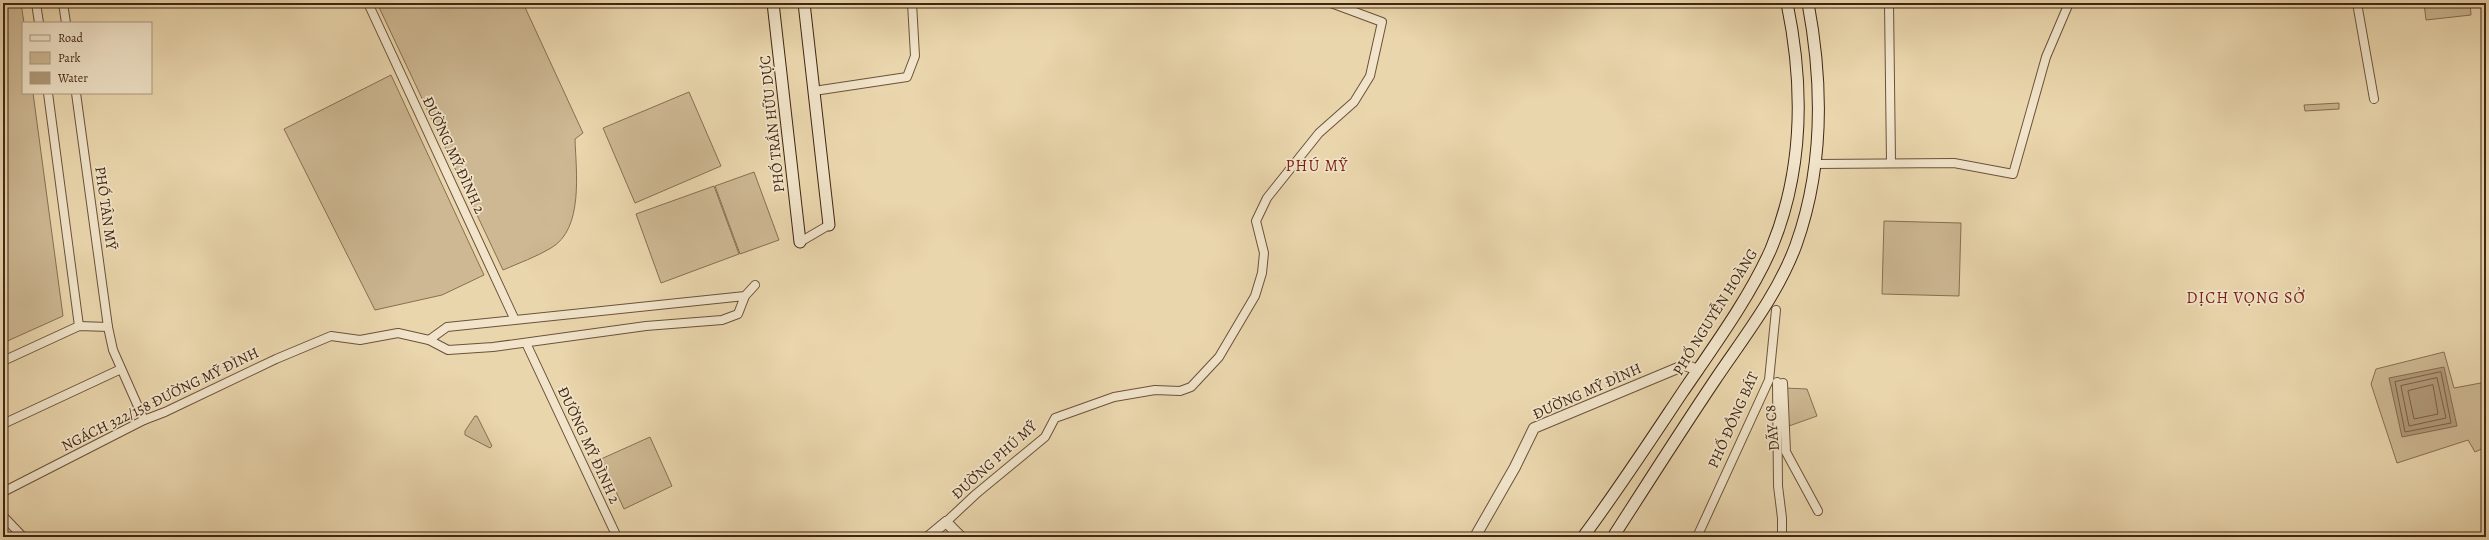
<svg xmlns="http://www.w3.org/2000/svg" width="2489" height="540" font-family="Alegreya,serif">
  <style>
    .green { fill: #cdb893; stroke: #876f53 }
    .water { fill: #b19a79; stroke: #846c50 }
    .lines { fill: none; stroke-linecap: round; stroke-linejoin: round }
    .shore { stroke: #796046; stroke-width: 1 }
    .minor-casing { stroke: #6b523a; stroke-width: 10 }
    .tertiary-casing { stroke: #6b523a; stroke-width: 12 }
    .secondary-casing { stroke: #412613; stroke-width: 13 }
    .minor { stroke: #f1e4ca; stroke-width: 8 }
    .tertiary { stroke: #f1e4ca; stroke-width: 10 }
    .secondary { stroke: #f1e4ca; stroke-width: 11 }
    .labels { text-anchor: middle; stroke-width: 3.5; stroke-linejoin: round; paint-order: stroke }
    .street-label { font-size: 15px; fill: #412613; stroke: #f1e4ca }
    .neighbourhood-label { font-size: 16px; letter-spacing: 1px; fill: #7a1f14; stroke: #f1e4ca }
  </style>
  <rect width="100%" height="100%" fill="#ead6ad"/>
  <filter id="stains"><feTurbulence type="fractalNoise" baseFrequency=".005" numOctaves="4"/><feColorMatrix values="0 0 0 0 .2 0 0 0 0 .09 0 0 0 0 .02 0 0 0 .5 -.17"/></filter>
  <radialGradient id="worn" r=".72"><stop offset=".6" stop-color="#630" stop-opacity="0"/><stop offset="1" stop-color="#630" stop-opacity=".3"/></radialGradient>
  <g class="green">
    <path d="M3 3H21L24 23 23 93H33L63 316 3 343Z"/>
    <path d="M377 3H523L583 133 575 139C576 171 584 229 551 248 536 257 519 263 503 270Z"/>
    <path d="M2424 3H2470L2471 15 2426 20Z"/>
    <path d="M391 75 484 275 442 295 375 310 284 129Z"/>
    <path d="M689 92 721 166 635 203 603 128Z"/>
    <path d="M2339 103V109L2305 111 2304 105Z"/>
    <path d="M754 172 779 240 740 254 715 186Z"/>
    <path d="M714 186 739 254 661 283 636 214Z"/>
    <path d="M1884 221 1961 223 1959 296 1882 294Z"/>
    <path d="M2444 352 2454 388 2486 382V426L2484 427 2486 447 2475 452 2468 440 2397 463 2371 384 2376 369Z"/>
    <path d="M1785 388 1807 389 1817 416 1789 426Z"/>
    <path d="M475 416H477L492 446 490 448 465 435V431Z"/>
    <path d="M650 437 672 486 624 509 601 459Z"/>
  </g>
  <path class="water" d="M2444 367 2457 426 2402 437 2389 378Z"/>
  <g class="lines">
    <g class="shore">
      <path d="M2441 372 2451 423 2405 432 2395 382Z"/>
      <path d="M2437 378 2446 418 2409 426 2401 386Z"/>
      <path d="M2433 385 2438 414 2414 419 2408 391Z"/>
    </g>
    <g class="minor-casing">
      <g id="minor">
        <path d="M36 3 39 23"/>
        <path d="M63 3 66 23"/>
        <path d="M368 3 514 318"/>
        <path d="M1889 3 1891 162"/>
        <path d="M2357 3 2374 99"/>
        <path d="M814 91 907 77 915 56 912 3"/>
        <path d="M48 93 79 326"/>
        <path d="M76 93 108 327 113 350 144 420"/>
        <path d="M1815 164 1954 163 2013 174 2046 57 2069 3"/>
        <path d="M800 242 829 225"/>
        <path d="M745 296 447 327 429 340 448 350 493 347 646 326 722 320 738 314 745 296 755 285"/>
        <path d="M526 343 617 537"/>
        <path d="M3 361 79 326 108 327"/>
        <path d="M1777 382 1778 486 1782 518V537"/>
        <path d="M1783 383 1786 452 1818 511"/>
        <path d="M3 424 121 369"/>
        <path d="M3 492 144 420 165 412 276 359 331 336 360 340 398 333 429 340"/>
        <path d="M3 516 23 537"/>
        <path d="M946 522 976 494 1045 437 1055 418 1114 397 1155 390 1180 391 1191 387 1219 357 1255 296 1262 273 1264 253 1256 221 1267 198 1319 133 1354 102 1370 76 1382 22 1331 3"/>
        <path d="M1697 537 1769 380 1776 310"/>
      </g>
    </g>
    <g class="tertiary-casing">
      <g id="tertiary">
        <path d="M928 537 946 522 961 537"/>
        <path d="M1475 537 1515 467 1534 428 1685 365 1698 370"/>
      </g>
    </g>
    <g class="secondary-casing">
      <g id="secondary">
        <path d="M773 3 800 242"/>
        <path d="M804 3 829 225"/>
        <path d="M1583 537C1618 490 1650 441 1682 393 1712 349 1750 297 1771 249 1804 170 1804 85 1787 3"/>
        <path d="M1613 537C1647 484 1680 432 1715 380 1744 337 1778 294 1796 245 1824 167 1823 83 1808 3"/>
      </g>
    </g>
    <use href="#minor" class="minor"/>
    <use href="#tertiary" class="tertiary"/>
    <use href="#secondary" class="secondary"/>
  </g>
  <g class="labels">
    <g class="street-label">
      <text transform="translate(772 124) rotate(-96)" y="5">PHỐ TRẦN HỮU DỰC</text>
      <text transform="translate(454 155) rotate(65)" y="5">ĐƯỜNG MỸ ĐÌNH 2</text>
      <text transform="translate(106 208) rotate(82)" y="5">PHỐ TÂN MỸ</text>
      <text transform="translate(1715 312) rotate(-58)" y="5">PHỐ NGUYỄN HOÀNG</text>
      <text transform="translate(1587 391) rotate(-24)" y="5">ĐƯỜNG MỸ ĐÌNH</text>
      <text transform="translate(160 399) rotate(-26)" y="5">NGÁCH 322/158 ĐƯỜNG MỸ ĐÌNH</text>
      <text transform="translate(1733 420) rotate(-66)" y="5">PHỐ ĐỒNG BÁT</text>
      <text transform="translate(1772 428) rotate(-95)" y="5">DÃY C8</text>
      <text transform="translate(589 445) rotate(65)" y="5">ĐƯỜNG MỸ ĐÌNH 2</text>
      <text transform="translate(994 460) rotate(-42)" y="5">ĐƯỜNG PHÚ MỸ</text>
    </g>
    <g class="neighbourhood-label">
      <text x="1317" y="171">PHÚ MỸ</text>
      <text x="2246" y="303">DỊCH VỌNG SỞ</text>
    </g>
  </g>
  <rect width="2489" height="540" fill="none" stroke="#ead6ad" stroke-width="16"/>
  <rect x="4" y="4" width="2481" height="532" fill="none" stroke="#412613" stroke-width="2"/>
  <rect x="8" y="8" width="2473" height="524" fill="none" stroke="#412613"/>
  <rect x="22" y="22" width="130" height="72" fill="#f1e4ca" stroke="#ab9881"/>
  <rect x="30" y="35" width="20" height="6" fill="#f1e4ca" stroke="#ab9881"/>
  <text x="58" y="42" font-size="12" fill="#412613">Road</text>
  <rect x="30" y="52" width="20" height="12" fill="#cdb893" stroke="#ab9881"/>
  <text x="58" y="62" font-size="12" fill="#412613">Park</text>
  <rect x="30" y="72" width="20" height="12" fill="#b19a79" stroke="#ab9881"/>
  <text x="58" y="82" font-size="12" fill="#412613">Water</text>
  <rect width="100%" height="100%" filter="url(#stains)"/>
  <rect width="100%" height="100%" fill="url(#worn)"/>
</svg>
